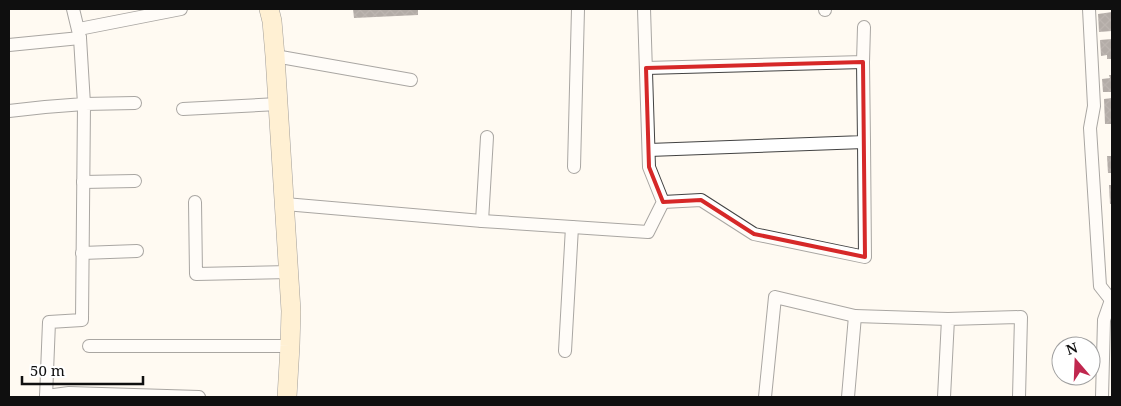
<svg xmlns="http://www.w3.org/2000/svg" width="1121" height="406" font-family="'Noto Serif',serif">
  <style>
    .building { fill: url(#building-cross-hatch) }
    .lines { fill: none; stroke-linecap: round; stroke-linejoin: round }
    .street-casing { stroke: #424242; stroke-width: 14 }
    .secondary-casing { stroke: #313131; stroke-width: 20 }
    .street { stroke: #fff; stroke-width: 12 }
    .secondary { stroke: #fee4ad; stroke-width: 19 }
    .marked { fill: none; stroke: #d62828; stroke-width: 4; stroke-linejoin: round }
  </style>
  <defs>
    <pattern id="building-cross-hatch" width="8" height="8" patternUnits="userSpaceOnUse" patternTransform="scale(1.25)"><rect width="8" height="8" fill="#584e4c"/><path d="M0 0l8 8M0 8l8-8" fill="none" stroke="#6b6361"/></pattern>
  </defs>
  <rect width="100%" height="100%" fill="#fffaf2"/>
  <g class="building">
    <path d="M353 9H418V15L354 18Z"/>
    <path d="M1112 12V31L1099 32 1098 14Z"/>
    <path d="M1112 39V59H1107V55L1101 56 1100 40Z"/>
    <path d="M1109 75H1112V92H1103L1102 79 1110 78Z"/>
    <path d="M1112 98V124H1105L1104 99Z"/>
    <path d="M1107 156H1112V173H1108Z"/>
    <path d="M1109 185H1112V204H1110Z"/>
  </g>
  <g class="lines">
    <g class="street-casing">
      <g id="street">
        <path d="M825 9V10"/>
        <path d="M1089 9 1094 106 1090 128 1100 286 1111 300H1112"/>
        <path d="M79 29 181 9"/>
        <path d="M9 45 80 38"/>
        <path d="M275 56 411 80"/>
        <path d="M646 68 863 62 864 27"/>
        <path d="M183 109 278 104"/>
        <path d="M9 111 45 107 84 104 80 38 73 9"/>
        <path d="M649 150 864 142 863 62"/>
        <path d="M574 167 578 9"/>
        <path d="M83 182 135 181"/>
        <path d="M195 202 196 274 290 272"/>
        <path d="M663 202 701 200 754 234 865 257 864 142"/>
        <path d="M285 204 482 221 648 232 663 202 649 167 644 9"/>
        <path d="M482 221 487 137"/>
        <path d="M82 253 137 251"/>
        <path d="M89 346H290"/>
        <path d="M565 351 572 227"/>
        <path d="M46 396 69 393 199 397"/>
        <path d="M46 397 49 322 82 320 84 104 135 103"/>
        <path d="M765 397 775 297 855 316"/>
        <path d="M848 397 855 316 948 319"/>
        <path d="M944 397 948 319 1021 317 1019 397"/>
        <path d="M1102 397 1104 320 1111 300"/>
      </g>
    </g>
    <g class="secondary-casing">
      <path id="secondary" d="M269 9 272 21 275 56 291 311 290 346 287 397"/>
    </g>
    <use href="#street" class="street"/>
    <use href="#secondary" class="secondary"/>
  </g>
  <path d="M0 0H1121V406H0ZM863 62 865 257 754 234 701 200 663 202 649 167 646 68Z" fill="#fffaf2" fill-opacity=".55" fill-rule="evenodd"/>
  <path class="marked" d="M863 62 865 257 754 234 701 200 663 202 649 167 646 68Z"/>
  <rect width="1121" height="406" fill="none" stroke="#0f0f0f" stroke-width="20"/>
  <g transform="translate(1076 361) rotate(341)"><circle r="24" fill="#ffffff" stroke="#9f9f9f"/>
  <path d="M0-4L9 19L0 12L-9 19Z" fill="#c0274e"/>
  <text y="-8" font-size="14" font-weight="bold" text-anchor="middle" fill="#0f0f0f">N</text>
  </g>
  <path d="M22 376v8h121v-8" fill="none" stroke="#0f0f0f" stroke-width="2.5"/>
  <text x="30" y="376" font-size="15" fill="#0f0f0f" stroke="#ffffff" stroke-width="4" paint-order="stroke">50 m</text>
</svg>
